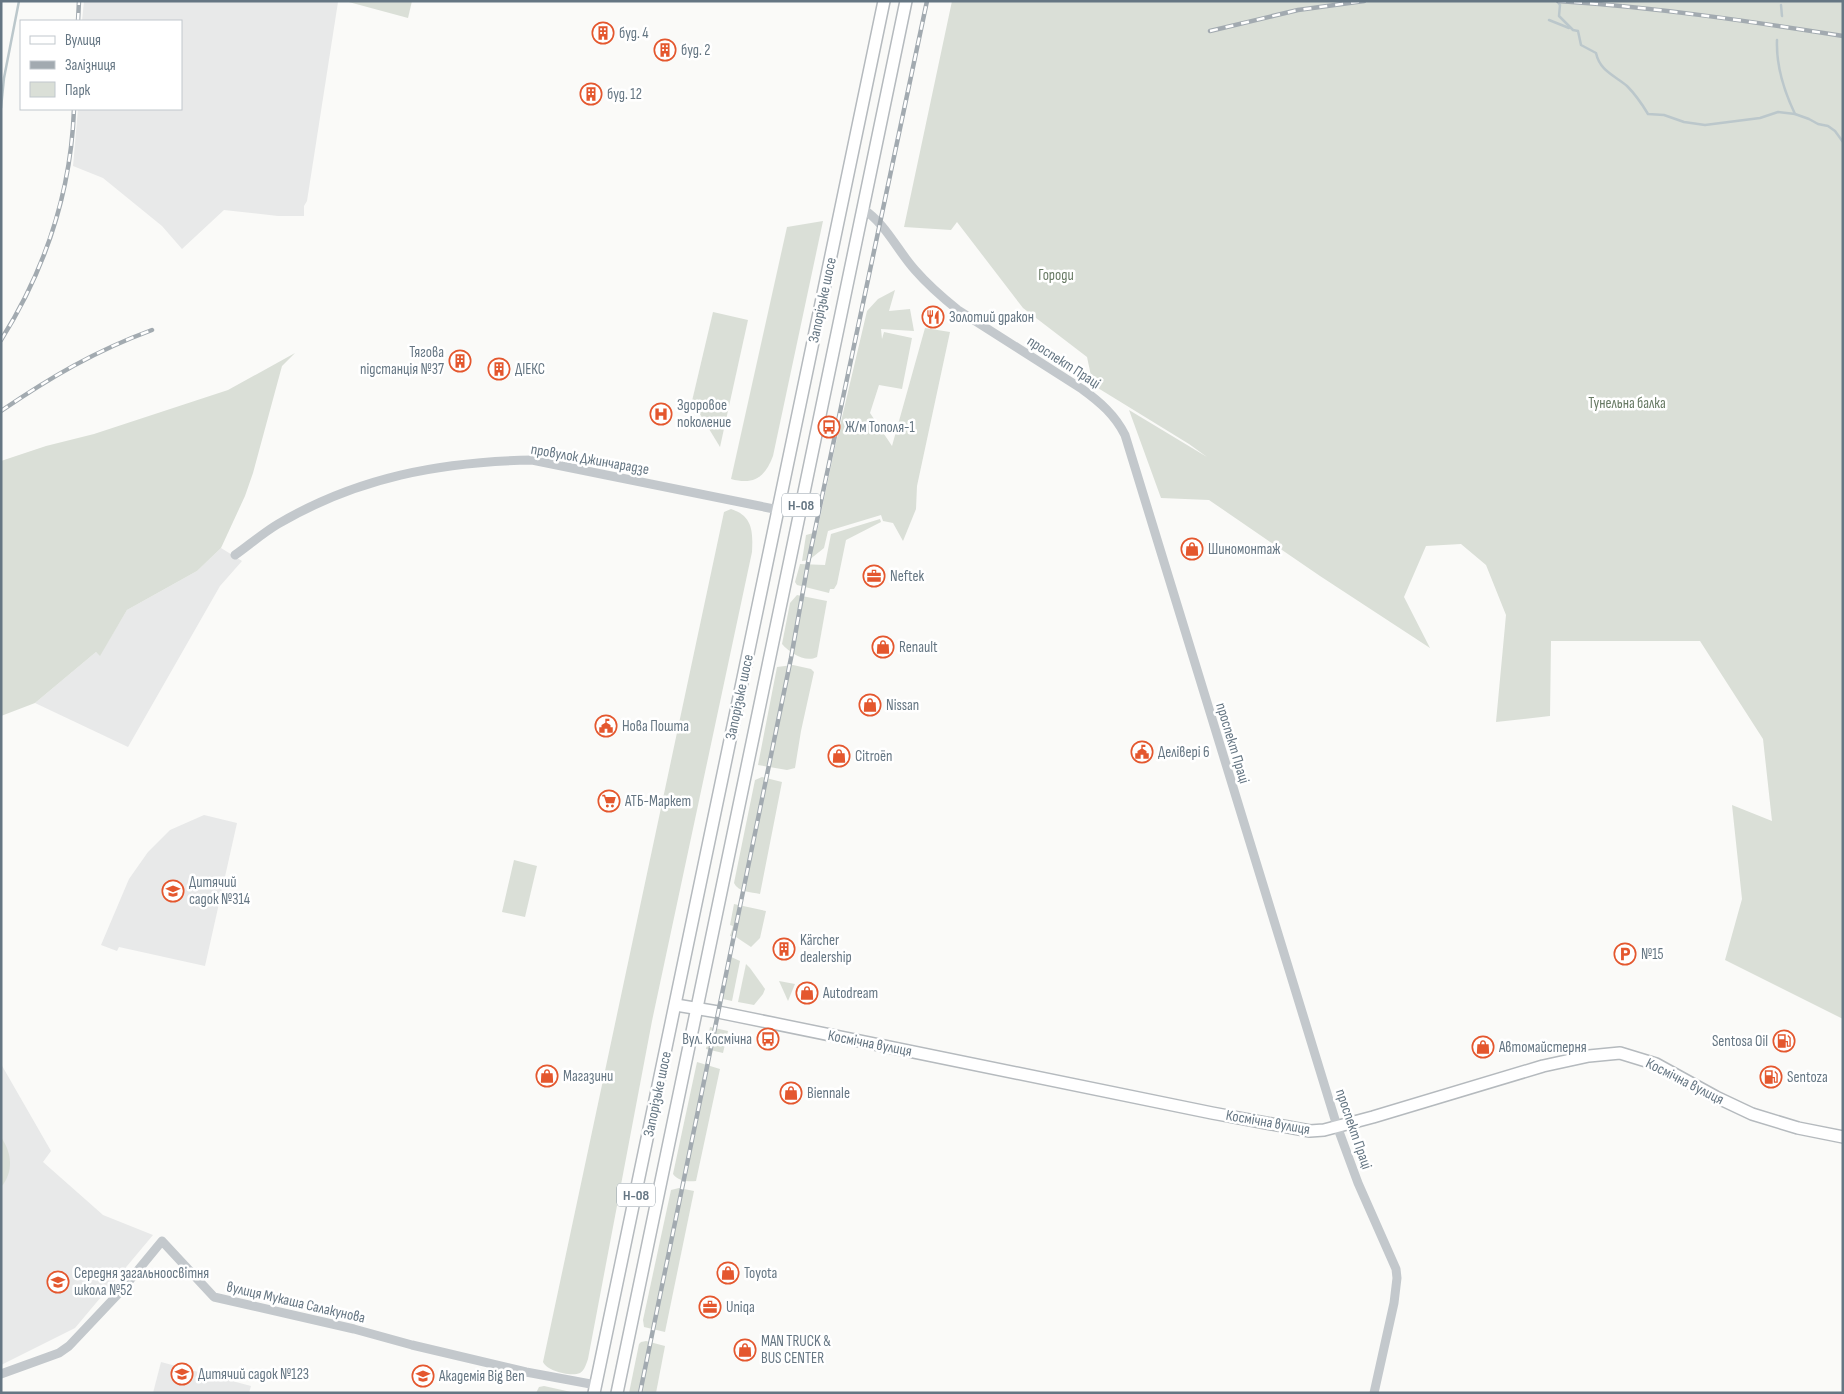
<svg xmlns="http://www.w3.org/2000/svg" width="1844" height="1394" font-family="'Sofia Sans Condensed',sans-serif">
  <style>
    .built { fill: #e8e9e9 }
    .green { fill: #dadfd7 }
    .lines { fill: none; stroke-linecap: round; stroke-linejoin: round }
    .stream { stroke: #bbc7cb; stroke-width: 2.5 }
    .major-casing { stroke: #b5babe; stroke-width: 14 }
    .minor { stroke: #c3c8cc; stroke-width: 9 }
    .major { stroke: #fff; stroke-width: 11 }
    .rail-casing { stroke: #a2aab0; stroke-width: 4.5 }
    .rail { stroke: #fff; stroke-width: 2.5; stroke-dasharray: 8; stroke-linecap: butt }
    .labels { text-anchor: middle; stroke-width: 5; stroke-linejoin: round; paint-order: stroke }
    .shield { fill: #fff; stroke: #939fa8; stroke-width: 1 }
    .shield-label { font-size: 14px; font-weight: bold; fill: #657683 }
    .poi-label { font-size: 15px; fill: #657683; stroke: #fff; text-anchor: start }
    .park-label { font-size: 15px; fill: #687a64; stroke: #fff }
    .street-label { font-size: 15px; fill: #657683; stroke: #fff }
  </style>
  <rect width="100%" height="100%" fill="#fafaf8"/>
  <g class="built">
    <path d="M84 1 338 2 307 201 304 206V216H278L224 210 182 249 162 226 103 178 73 166 78 109H181V21H82Z"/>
    <path d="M221 548 242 561 220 586 128 747 35 703 96 652 100 655 127 610 197 571Z"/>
    <path d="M204 815 237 823 205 966 119 947 117 951 101 945 129 879 148 852 170 830Z"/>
    <path d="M1 1064 51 1151 43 1162 103 1215 153 1235 75 1328 1 1365Z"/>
    <path d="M161 1362 251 1386 249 1393H153Z"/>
  </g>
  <g class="green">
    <path d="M345 1H412L408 18Z"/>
    <path d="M952 1H1843V1019L1725 960 1742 899 1732 805 1772 821 1763 739 1700 641H1551L1550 716 1496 722 1506 615 1486 565 1461 544 1426 546 1404 597 1430 648 1320 576 1209 500 1161 498 1129 410 1207 457 1189 444 1093 385 1087 357 1023 308 957 222 951 230 904 227Z"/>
    <path d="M823 221 773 456C765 478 753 485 731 479L787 227Z"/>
    <path d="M895 290 889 311 910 309 914 331 881 329 882 339 884 332 912 338 902 389 879 385 870 413 892 446 925 328 950 332 917 486 916 509 903 541 893 523 883 521 881 515 828 531 824 548 809 560 802 561 806 535 817 532 835 447 867 311 878 299Z"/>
    <path d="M713 312 748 320 720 447 692 401Z"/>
    <path d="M295 353 282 366 253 473 245 496 221 548 197 571 127 610 100 656 96 652 35 703 1 716V461L46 446 94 434 228 390Z"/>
    <path d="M731 509C753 516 753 532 752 552L652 1021 588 1359C586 1364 585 1370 580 1373 571 1377 547 1371 543 1362L724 512Z"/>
    <path d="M880 519 881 522 846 540 837 584 834 589H830L829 593 797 585 795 582 800 564 825 565 831 534Z"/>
    <path d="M797 595 827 601 817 657C805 663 790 653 782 644L790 603Z"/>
    <path d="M793 665 811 669 814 672 801 731 795 768 787 770 758 765 777 667Z"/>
    <path d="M762 777 782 782 760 894C751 892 738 892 734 883L755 780Z"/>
    <path d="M514 860 537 866 525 917 502 912Z"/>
    <path d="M734 904 766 911 760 938 751 947 736 937 730 936 733 926 730 925Z"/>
    <path d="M729 956 740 961 732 1001 723 999 721 996Z"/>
    <path d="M746 964 750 968 765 989 763 994 754 1005 738 1002Z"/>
    <path d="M779 981 795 984 788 1001Z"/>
    <path d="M710 1027 728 1031 723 1053 706 1049Z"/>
    <path d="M697 1062 720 1069 696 1181C688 1182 678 1181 673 1174Z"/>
    <path d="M1 1137C12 1153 14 1172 1 1187Z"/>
    <path d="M679 1188 694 1191 665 1332 644 1327 643 1320 671 1190Z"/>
    <path d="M646 1341 665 1346 656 1393H629L639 1344 641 1342Z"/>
    <path d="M544 1386 571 1392 572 1393H536L539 1387Z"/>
  </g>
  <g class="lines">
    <g class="stream">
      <path d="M1557 1 1560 5 1559 16 1573 30 1578 31 1581 45 1596 53C1600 71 1614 75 1627 86 1636 95 1642 104 1648 114L1664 115 1684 122 1705 125 1760 118 1778 112 1795 114 1809 119 1818 124 1828 126 1835 131 1843 142"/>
      <path d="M1781 5 1782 16"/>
      <path d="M1549 20 1569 28"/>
      <path d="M1777 40C1776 66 1784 91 1795 114"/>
      <path d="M1 108 4 78 19 1"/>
    </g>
    <g class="major-casing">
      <g id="major">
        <path d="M676 1005 718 1012 1212 1113 1310 1131 1324 1130 1373 1117 1543 1066 1589 1056 1620 1053 1656 1064 1716 1097 1752 1114 1798 1128 1843 1137"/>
        <path d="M594 1393 884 1"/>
        <path d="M617 1393 906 1"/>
      </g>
    </g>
    <g class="minor">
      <path d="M863 209C886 224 897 250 915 270 928 285 943 298 958 310L1082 389C1100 402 1115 415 1125 435L1337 1126 1358 1183 1396 1269 1397 1278 1394 1303 1374 1393"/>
      <path d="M235 555C249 545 263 533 278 524 358 477 440 462 532 460L779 510"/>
      <path d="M1 1374 59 1353 69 1346 120 1292 162 1241 214 1297 354 1329 412 1345 526 1372 596 1385"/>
    </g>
    <use href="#major" class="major"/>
    <g class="rail-casing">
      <g id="rail">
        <path d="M1558 1C1654 7 1748 21 1843 36"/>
        <path d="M78 21 79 1"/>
        <path d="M1210 31 1298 10 1364 1"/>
        <path d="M1 340C45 270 71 191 74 109"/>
        <path d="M1 411C51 377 95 351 152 330"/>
        <path d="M640 1393 791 658 808 563 927 1"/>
      </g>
    </g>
    <use href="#rail" class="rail"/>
  </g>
  <defs>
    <g id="building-ring" transform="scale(1.125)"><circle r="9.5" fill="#fff" stroke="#e4572e" stroke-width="1.5"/><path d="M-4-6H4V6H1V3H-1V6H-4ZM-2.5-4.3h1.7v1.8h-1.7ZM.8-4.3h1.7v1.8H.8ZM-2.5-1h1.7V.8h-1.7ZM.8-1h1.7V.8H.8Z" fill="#e4572e"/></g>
    <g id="restaurant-ring" transform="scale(1.125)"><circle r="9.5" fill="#fff" stroke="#e4572e" stroke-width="1.5"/><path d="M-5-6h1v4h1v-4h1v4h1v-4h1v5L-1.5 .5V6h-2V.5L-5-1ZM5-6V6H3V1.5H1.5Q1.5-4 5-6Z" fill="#e4572e"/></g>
    <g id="hospital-ring" transform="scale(1.125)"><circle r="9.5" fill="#fff" stroke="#e4572e" stroke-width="1.5"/><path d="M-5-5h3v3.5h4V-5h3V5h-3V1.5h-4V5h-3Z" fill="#e4572e"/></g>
    <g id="bus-ring" transform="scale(1.125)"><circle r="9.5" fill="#fff" stroke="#e4572e" stroke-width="1.5"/><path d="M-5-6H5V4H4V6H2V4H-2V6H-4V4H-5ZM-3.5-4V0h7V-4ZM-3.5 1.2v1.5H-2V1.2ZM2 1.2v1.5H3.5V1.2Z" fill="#e4572e"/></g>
    <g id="shop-ring" transform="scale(1.125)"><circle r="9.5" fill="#fff" stroke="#e4572e" stroke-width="1.5"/><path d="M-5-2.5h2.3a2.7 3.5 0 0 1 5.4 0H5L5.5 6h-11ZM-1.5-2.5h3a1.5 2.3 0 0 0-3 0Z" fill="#e4572e"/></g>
    <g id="office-ring" transform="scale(1.125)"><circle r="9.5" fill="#fff" stroke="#e4572e" stroke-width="1.5"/><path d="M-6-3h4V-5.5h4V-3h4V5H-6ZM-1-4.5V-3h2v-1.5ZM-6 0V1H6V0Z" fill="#e4572e"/></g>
    <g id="civic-ring" transform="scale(1.125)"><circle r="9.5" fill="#fff" stroke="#e4572e" stroke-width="1.5"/><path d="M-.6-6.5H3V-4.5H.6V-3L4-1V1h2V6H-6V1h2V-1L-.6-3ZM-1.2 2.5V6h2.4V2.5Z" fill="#e4572e"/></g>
    <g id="supermarket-ring" transform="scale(1.125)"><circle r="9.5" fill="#fff" stroke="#e4572e" stroke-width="1.5"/><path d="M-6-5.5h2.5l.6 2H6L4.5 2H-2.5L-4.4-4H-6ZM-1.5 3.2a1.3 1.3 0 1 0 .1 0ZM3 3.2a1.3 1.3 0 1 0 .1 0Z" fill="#e4572e"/></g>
    <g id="school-ring" transform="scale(1.125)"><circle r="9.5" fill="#fff" stroke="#e4572e" stroke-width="1.5"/><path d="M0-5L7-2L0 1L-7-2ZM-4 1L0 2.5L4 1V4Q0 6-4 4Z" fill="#e4572e"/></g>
    <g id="parking-ring" transform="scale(1.125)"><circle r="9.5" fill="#fff" stroke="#e4572e" stroke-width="1.5"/><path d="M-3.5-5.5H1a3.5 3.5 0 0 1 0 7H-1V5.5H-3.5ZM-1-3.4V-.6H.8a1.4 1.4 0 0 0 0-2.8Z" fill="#e4572e"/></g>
    <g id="fuel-ring" transform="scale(1.125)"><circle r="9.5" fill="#fff" stroke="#e4572e" stroke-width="1.5"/><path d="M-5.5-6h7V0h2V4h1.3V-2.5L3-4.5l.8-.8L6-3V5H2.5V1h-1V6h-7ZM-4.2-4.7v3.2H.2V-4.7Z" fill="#e4572e"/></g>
  </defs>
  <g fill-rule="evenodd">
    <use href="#building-ring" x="603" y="33"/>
    <use href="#building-ring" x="665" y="50"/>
    <use href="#building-ring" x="591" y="94"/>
    <use href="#restaurant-ring" x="933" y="317"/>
    <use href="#building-ring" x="460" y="361"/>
    <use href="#building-ring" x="499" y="369"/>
    <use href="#hospital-ring" x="661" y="414"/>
    <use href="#bus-ring" x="829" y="427"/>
    <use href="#shop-ring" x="1192" y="549"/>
    <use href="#office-ring" x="874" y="576"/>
    <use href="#shop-ring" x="883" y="647"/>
    <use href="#shop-ring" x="870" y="705"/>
    <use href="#civic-ring" x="606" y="726"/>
    <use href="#civic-ring" x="1142" y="752"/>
    <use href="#shop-ring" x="839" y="756"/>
    <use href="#supermarket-ring" x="609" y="801"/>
    <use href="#school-ring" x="173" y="891"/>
    <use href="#building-ring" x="784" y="949"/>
    <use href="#parking-ring" x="1625" y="954"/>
    <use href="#shop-ring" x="807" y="993"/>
    <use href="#bus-ring" x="768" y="1039"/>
    <use href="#fuel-ring" x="1784" y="1041"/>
    <use href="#shop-ring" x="1483" y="1047"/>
    <use href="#shop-ring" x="547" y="1076"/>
    <use href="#fuel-ring" x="1771" y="1077"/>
    <use href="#shop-ring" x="791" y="1093"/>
    <use href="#shop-ring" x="728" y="1273"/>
    <use href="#school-ring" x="58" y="1282"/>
    <use href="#office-ring" x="710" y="1307"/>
    <use href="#shop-ring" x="745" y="1350"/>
    <use href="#school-ring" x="182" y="1374"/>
    <use href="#school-ring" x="423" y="1376"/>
  </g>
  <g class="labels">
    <g class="shield">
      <rect x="782" y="493.5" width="38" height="23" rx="4"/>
      <rect x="617" y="1183.5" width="38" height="23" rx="4"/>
    </g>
    <g class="shield-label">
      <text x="801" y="510">Н-08</text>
      <text x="636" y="1200">Н-08</text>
    </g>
    <g class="poi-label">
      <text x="619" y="38">буд. 4</text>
      <text x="681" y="55">буд. 2</text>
      <text x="607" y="99">буд. 12</text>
      <text x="949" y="322">Золотий дракон</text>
      <text x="444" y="357" text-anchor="end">Тягова<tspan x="444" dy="17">пiдстанцiя №37</tspan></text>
      <text x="515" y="374">ДІЕКС</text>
      <text x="677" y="410">Здоровое<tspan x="677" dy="17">поколение</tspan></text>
      <text x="845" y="432">Ж/м Тополя-1</text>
      <text x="1208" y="554">Шиномонтаж</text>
      <text x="890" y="581">Neftek</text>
      <text x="899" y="652">Renault</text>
      <text x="886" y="710">Nissan</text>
      <text x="622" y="731">Нова Пошта</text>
      <text x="1158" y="757">Делівері 6</text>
      <text x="855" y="761">Citroën</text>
      <text x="625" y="806">АТБ-Маркет</text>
      <text x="189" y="887">Дитячий<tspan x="189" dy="17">садок №314</tspan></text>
      <text x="800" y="945">Kärcher<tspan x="800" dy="17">dealership</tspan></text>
      <text x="1641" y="959">№15</text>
      <text x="823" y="998">Autodream</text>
      <text x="752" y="1044" text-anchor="end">Вул. Космічна</text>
      <text x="1768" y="1046" text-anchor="end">Sentosa Oil</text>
      <text x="1499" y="1052">Автомайстерня</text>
      <text x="563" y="1081">Магазини</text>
      <text x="1787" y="1082">Sentoza</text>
      <text x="807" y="1098">Biennale</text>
      <text x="74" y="1278">Середня загальноосвітня<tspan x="74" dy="17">школа №52</tspan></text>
      <text x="744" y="1278">Toyota</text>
      <text x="726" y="1312">Uniqa</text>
      <text x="761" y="1346">MAN TRUCK &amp;<tspan x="761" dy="17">BUS CENTER</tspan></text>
      <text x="198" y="1379">Дитячий садок №123</text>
      <text x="439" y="1381">Академія Big Ben</text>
    </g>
    <g class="park-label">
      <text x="1056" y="280">Городи</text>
      <text x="1627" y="408">Тунельна балка</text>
    </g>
    <g class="street-label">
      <text transform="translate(822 300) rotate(-78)" y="5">Запорізьке шосе</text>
      <text transform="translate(1064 362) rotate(33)" y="5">проспект Праці</text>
      <text transform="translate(590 459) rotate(10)" y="5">провулок Джинчарадзе</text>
      <text transform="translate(739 697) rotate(-78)" y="5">Запорізьке шосе</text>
      <text transform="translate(1233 743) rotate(73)" y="5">проспект Праці</text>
      <text transform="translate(870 1043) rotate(11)" y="5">Космічна вулиця</text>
      <text transform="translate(1685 1081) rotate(27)" y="5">Космічна вулиця</text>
      <text transform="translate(657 1094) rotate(-78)" y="5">Запорізьке шосе</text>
      <text transform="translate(1268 1122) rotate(10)" y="5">Космічна вулиця</text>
      <text transform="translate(1354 1129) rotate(71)" y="5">проспект Праці</text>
      <text transform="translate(296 1302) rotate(13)" y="5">вулиця Мукаша Салакунова</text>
    </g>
  </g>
  <rect width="1844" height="1394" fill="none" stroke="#657683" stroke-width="5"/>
  <rect x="20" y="20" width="162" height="90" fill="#ffffff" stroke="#c1c8cd"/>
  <rect x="30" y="36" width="25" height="8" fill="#ffffff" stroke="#c1c8cd"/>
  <text x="65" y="45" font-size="15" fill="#657683">Вулиця</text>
  <rect x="30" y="61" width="25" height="8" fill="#a2aab0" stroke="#c1c8cd"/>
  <text x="65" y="70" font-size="15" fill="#657683">Залізниця</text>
  <rect x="30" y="82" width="25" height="15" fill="#dadfd7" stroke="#c1c8cd"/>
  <text x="65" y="95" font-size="15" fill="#657683">Парк</text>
</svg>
